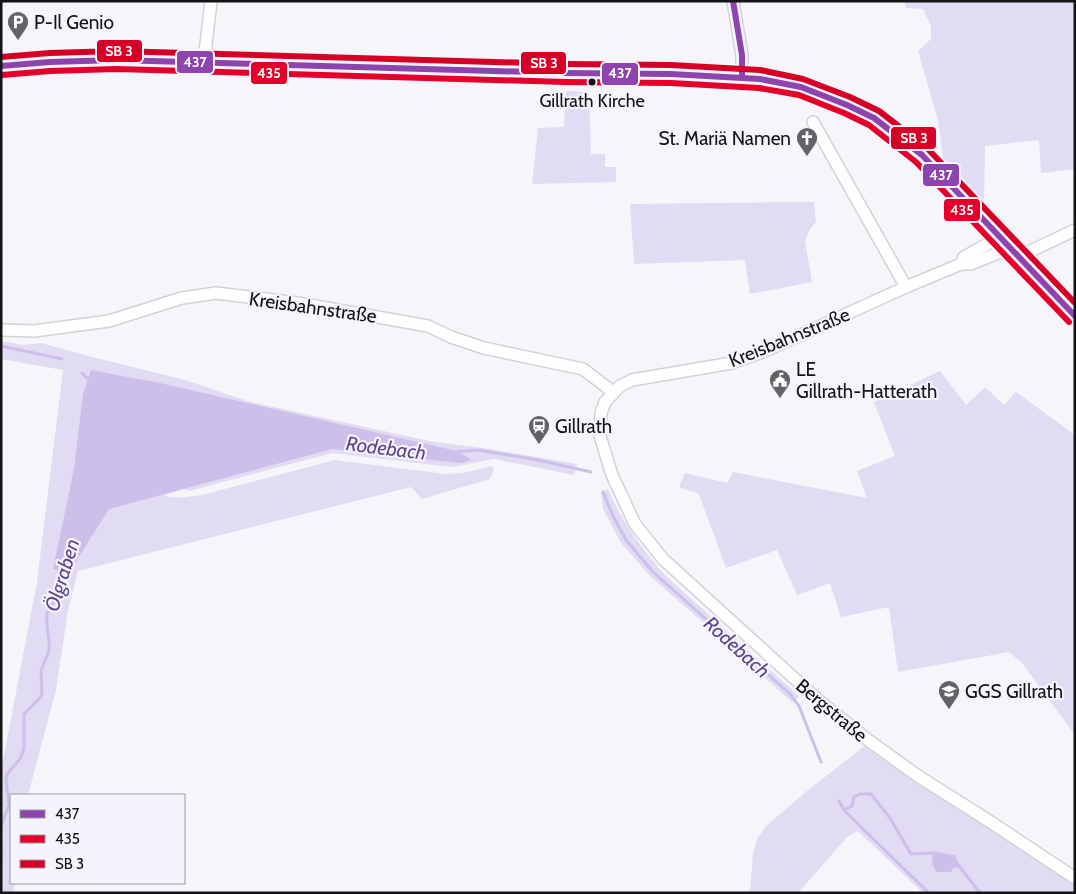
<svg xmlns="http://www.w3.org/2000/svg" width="1076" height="894" font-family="Cabin,sans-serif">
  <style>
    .green { fill: #e1dbf3 }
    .water { fill: #ccc0ea }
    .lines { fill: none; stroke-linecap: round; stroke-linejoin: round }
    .stream { stroke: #ccc0ea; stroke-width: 3 }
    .minor-casing { stroke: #d3d2d6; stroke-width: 14 }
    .major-casing { stroke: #d3d2d6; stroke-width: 18 }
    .minor { stroke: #fefefe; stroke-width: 11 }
    .major { stroke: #fefefe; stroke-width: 15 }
    .bus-1-casing { stroke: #f5f3fc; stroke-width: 10 }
    .bus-2-casing { stroke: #f5f3fc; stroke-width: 10 }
    .bus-3-casing { stroke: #f5f3fc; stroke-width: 10 }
    .bus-1 { stroke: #8e44ad; stroke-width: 6 }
    .bus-2 { stroke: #e4002b; stroke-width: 6 }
    .bus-3 { stroke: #d60026; stroke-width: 6 }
    .bus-dot { fill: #141316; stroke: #f5f3fc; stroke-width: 2 }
    .labels { text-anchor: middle; stroke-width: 4.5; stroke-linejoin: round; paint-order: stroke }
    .bus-label { font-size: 18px; fill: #141316; stroke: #f5f3fc }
    .poi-label { font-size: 19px; fill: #141316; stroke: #f5f3fc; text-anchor: start }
    .street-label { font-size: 19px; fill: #141316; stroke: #f5f3fc }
    .water-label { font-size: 20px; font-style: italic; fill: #5d468c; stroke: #f5f3fc }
    .line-badge { stroke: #f5f3fc; stroke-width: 2 }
    .badge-label { font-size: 14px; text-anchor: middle; font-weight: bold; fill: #fff }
  </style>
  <rect width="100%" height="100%" fill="#f6f5fa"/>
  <g class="green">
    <path d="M904 1H1075V169L1041 173 1039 140 985 146 984 201 943 158 938 120 918 51 931 39V26L923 9 906 8Z"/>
    <path d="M566 91 589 92 591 154H605V167H616V182L532 184 538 128 564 127Z"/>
    <path d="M814 202 816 222 810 229 805 241 812 282 750 294 745 260 634 264 630 204Z"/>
    <path d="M1 341 23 345 41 343 88 356 185 380 250 402 434 442 483 448 577 464 574 475 494 459 452 467 332 453 189 491 184 489 164 495C175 500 190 496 202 495L335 460 445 474 463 473 491 466 494 468 490 479 422 499 411 487 78 571 68 610 56 690 28 795H11V883H15L13 893H1V771L37 582 63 370 1 359Z"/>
    <path d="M940 371 966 405 985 387 1004 405 1016 392 1075 435V735L1022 663 1009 652 898 672 889 607 841 617 830 583 797 595 777 550 726 568 699 494 679 487 685 473 727 483 733 472 867 498 857 471 895 456 874 402Z"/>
    <path d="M608 489C622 522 642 549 666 576L799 696 793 703 735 650 651 577 621 543 603 509 601 492Z"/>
    <path d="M866 745 874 752 1075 885V893H923L858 831 848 836 798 893H750L753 853 757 839 766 826 807 791Z"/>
  </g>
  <g class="water">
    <path d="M91 370 160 383 457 451 472 460 460 463 332 449 109 509 68 574 53 569 74 469 83 394Z"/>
    <path d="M933 852 955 855 958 863 957 868H953L951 872H936L932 863Z"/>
  </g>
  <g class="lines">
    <g class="stream">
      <path d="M1 346 62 359"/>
      <path d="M82 373 91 382"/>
      <path d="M454 452 478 450 538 460 591 472"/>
      <path d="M603 492 613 516 626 540 653 572 790 694 799 706 821 762"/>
      <path d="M839 801 844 810 864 830 929 893"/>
      <path d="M844 810 852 806 854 797 860 794H871L890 818 911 854 937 853"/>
      <path d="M1 826 9 805 6 779 7 774 20 759 24 749V714L39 699 42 694 41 671 49 650V642L47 625V613L56 598 64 570"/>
      <path d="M1 846V862"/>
      <path d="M956 862 980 893"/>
    </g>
    <g class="minor-casing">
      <g id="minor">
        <path d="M733 1 742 55V77"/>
        <path d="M204 62 211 1"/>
        <path d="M813 122 906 287"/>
        <path d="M1010 248 971 264H961L906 287 763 352 732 363 632 380 620 386 605 402 601 413 600 436 612 475 635 524 663 559 817 699 868 740 918 776 986 819 1075 878"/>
        <path d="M1018 257 1075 230"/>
        <path d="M961 264 964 257 1000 237"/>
        <path d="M1 330 34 331 109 321 182 298 216 293 298 303 428 326 451 337 484 348 583 369 613 392"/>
      </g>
    </g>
    <g class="major-casing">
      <path id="major" d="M1 66 50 62 116 60 565 73 671 74 760 79 801 87 847 105 874 118 922 155 1075 316"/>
    </g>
    <use href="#minor" class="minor"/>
    <use href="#major" class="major"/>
    <g class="bus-1-casing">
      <g id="bus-1">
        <path d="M733 1 742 55V77"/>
        <path d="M1 66 50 62 116 60 565 73 671 74 760 79 801 87 847 105 874 118 922 155 1075 316"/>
      </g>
    </g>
    <g class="bus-2-casing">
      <path id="bus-2" d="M2 75 50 71 116 69 565 82 671 83 759 88 799 95 844 113 869 125 916 162 1069 322"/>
    </g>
    <g class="bus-3-casing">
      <path id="bus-3" d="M1 57 50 53 116 51 565 64 671 65 760 70 803 79 850 97 879 111 927 148 1075 303"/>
    </g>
    <use href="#bus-1" class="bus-1"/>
    <use href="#bus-2" class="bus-2"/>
    <use href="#bus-3" class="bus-3"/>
  </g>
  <defs>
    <g id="parking-pin" transform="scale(1.125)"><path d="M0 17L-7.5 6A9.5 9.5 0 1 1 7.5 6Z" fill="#636266" stroke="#f5f3fc"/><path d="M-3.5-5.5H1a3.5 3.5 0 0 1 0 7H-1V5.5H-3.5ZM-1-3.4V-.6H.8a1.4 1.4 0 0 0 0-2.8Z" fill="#fff"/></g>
    <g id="church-pin" transform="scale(1.125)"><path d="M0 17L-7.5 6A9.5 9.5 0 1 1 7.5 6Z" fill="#636266" stroke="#f5f3fc"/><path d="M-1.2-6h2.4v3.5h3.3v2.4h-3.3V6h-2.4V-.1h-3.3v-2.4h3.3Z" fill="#fff"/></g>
    <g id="civic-pin" transform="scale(1.125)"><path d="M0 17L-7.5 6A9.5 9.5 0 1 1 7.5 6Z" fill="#636266" stroke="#f5f3fc"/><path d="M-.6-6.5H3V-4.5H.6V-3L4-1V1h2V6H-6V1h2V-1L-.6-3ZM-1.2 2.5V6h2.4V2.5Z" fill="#fff"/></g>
    <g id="station-pin" transform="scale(1.125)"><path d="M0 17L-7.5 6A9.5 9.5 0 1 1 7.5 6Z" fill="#636266" stroke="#f5f3fc"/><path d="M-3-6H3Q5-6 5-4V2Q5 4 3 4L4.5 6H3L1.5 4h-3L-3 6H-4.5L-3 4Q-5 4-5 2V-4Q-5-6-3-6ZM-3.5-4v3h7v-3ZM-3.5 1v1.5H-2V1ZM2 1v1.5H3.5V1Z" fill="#fff"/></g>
    <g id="school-pin" transform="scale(1.125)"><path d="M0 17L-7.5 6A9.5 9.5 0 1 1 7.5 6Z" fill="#636266" stroke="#f5f3fc"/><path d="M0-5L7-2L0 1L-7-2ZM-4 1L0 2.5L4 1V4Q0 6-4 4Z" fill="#fff"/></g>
  </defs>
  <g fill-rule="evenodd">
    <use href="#parking-pin" x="18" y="22"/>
    <use href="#church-pin" x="807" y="138"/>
    <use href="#civic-pin" x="780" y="380"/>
    <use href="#station-pin" x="539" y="426"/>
    <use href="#school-pin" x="949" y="691"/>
  </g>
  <circle class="bus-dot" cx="592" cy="82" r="4.5"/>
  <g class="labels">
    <g class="bus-label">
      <text x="592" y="107">Gillrath Kirche</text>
    </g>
    <g class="poi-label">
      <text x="34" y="29">P-Il Genio</text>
      <text x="791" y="145" text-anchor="end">St. Mariä Namen</text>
      <text x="796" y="376">LE<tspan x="796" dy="22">Gillrath-Hatterath</tspan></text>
      <text x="555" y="433">Gillrath</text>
      <text x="965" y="698">GGS Gillrath</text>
    </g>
    <g class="street-label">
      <text transform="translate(313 307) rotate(8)" y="7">Kreisbahnstraße</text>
      <text transform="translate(789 337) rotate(-22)" y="7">Kreisbahnstraße</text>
      <text transform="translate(832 710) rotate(40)" y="7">Bergstraße</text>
    </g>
    <g class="water-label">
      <text transform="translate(386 448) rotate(7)" y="7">Rodebach</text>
      <text transform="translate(62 575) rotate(-73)" y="7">Ölgraben</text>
      <text transform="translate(737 647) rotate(42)" y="7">Rodebach</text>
    </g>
  </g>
  <g class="line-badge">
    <rect x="96" y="39" width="47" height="24" rx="5" fill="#d60026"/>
    <rect x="176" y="50" width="38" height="24" rx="5" fill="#8e44ad"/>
    <rect x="520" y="51" width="47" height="24" rx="5" fill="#d60026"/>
    <rect x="250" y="61" width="38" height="24" rx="5" fill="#e4002b"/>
    <rect x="601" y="62" width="38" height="24" rx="5" fill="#8e44ad"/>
    <rect x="890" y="126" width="47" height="24" rx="5" fill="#d60026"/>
    <rect x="922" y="163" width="38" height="24" rx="5" fill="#8e44ad"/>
    <rect x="943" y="198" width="38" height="24" rx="5" fill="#e4002b"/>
  </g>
  <g class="badge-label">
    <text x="119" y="56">SB 3</text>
    <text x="195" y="67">437</text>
    <text x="544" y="68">SB 3</text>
    <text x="269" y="78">435</text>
    <text x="620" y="78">437</text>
    <text x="914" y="143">SB 3</text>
    <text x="941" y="180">437</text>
    <text x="962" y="215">435</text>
  </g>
  <rect width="1076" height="894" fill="none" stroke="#141316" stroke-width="5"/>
  <rect x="10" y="794" width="175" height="90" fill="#f5f3fc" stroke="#9b99a0"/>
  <rect x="20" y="810" width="25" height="8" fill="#8e44ad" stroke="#9b99a0"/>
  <text x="55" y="819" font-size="15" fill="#141316">437</text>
  <rect x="20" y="835" width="25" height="8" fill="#e4002b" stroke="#9b99a0"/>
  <text x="55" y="844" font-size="15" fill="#141316">435</text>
  <rect x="20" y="860" width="25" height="8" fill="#d60026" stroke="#9b99a0"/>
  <text x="55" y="869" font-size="15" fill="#141316">SB 3</text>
</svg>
